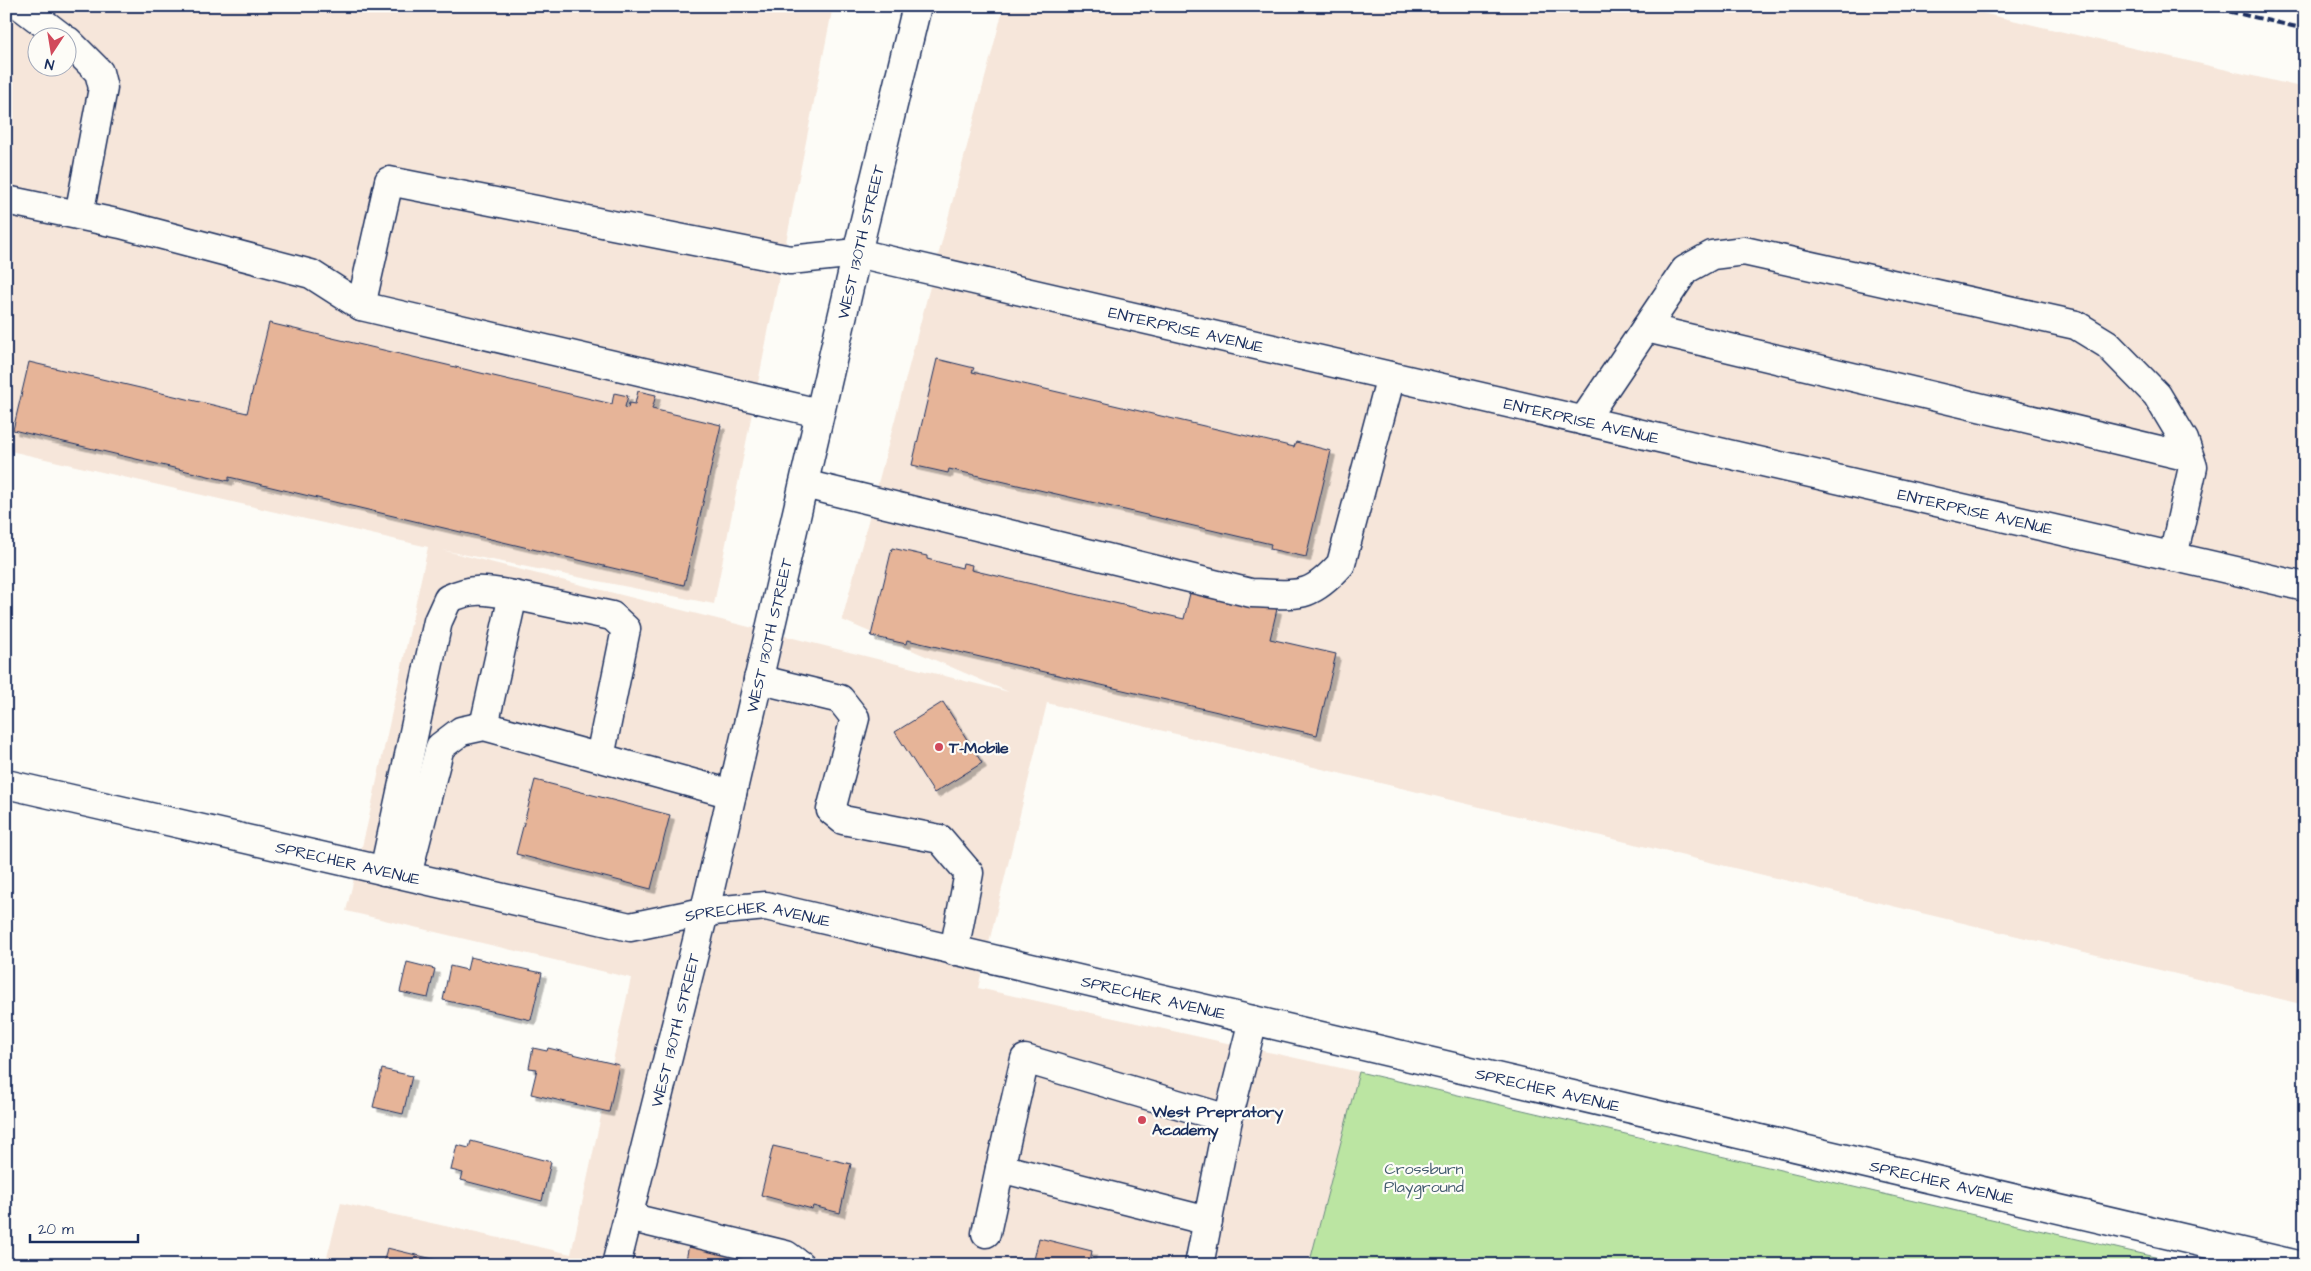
<svg xmlns="http://www.w3.org/2000/svg" width="2311" height="1271" font-family="'Architects Daughter',sans-serif">
  <style>
    .built { fill: #f6e6da; fill-rule: evenodd }
    .green { fill: #bbe5a2; stroke: #6b8a80 }
    .building { fill: #e6b498; stroke: #1b2f5e; filter: url(#shadow) }
    .lines { fill: none; stroke-linecap: round; stroke-linejoin: round }
    .minor-casing { stroke: #1b2f5e; stroke-width: 31 }
    .major-casing { stroke: #1b2f5e; stroke-width: 31 }
    .minor { stroke: #fdfcf7; stroke-width: 28 }
    .major { stroke: #fdfcf7; stroke-width: 28 }
    .rail { stroke: #1b2f5e; stroke-width: 4; stroke-dasharray: 8 4; stroke-linecap: butt }
    .poi-dot { fill: #d1495b; stroke: #fdfcf7; stroke-width: 2 }
    .labels { text-anchor: middle; stroke-width: 4.5; stroke-linejoin: round; paint-order: stroke }
    .street-label { font-size: 16px; fill: #1b2f5e; stroke: #fdfcf7 }
    .poi-label { font-size: 16px; font-weight: bold; fill: #1b2f5e; stroke: #fdfcf7; text-anchor: start }
    .park-label { font-size: 16px; fill: #435c6f; stroke: #fdfcf7 }
  </style>
  <defs>
    <filter id="shadow"><feDropShadow dx="4.5" dy="4.5" stdDeviation="0" flood-color="#0004"/></filter>
  </defs>
  <rect width="100%" height="100%" fill="#fdfcf7"/>
  <filter id="ink" filterUnits="userSpaceOnUse"><feTurbulence type="fractalNoise" baseFrequency=".02" numOctaves="2"/><feDisplacementMap in="SourceGraphic" scale="10" xChannelSelector="R" yChannelSelector="G"/><feConvolveMatrix kernelMatrix="1 2 1 2 8 2 1 2 1" color-interpolation-filters="sRGB"/></filter>
  <g filter="url(#ink)">
    <path class="built" d="M6 6H833L714 604 442 550 1009 692 842 620 1004 6H1952L2305 88V1005L1047 703 978 988 1359 1072 1309 1265H325L341 1203 571 1254 631 978 346 911 367 826 428 547 6 450ZM38 38H68V68H38Z"/>
    <path class="green" d="M1359 1072 2189 1265H1309Z"/>
    <g class="building">
      <path d="M269 323 612 404 614 393 628 396 625 407 628 408 629 403 635 404 638 391 656 395 652 409 721 425 684 585 229 477V481L13 430 29 362 247 413Z"/>
      <path d="M937 359 974 368 972 372 1294 447 1296 442 1331 451 1306 557 1270 549 1271 544 949 469 948 473 912 465Z"/>
      <path d="M892 548 927 556V559L962 568 963 563 972 565 971 570 1184 619 1191 589 1277 609 1270 639 1336 654 1317 735 907 640 906 644 871 636Z"/>
      <path d="M943 702 982 763 934 793 895 732Z"/>
      <path d="M535 780 670 815 651 889 516 854Z"/>
      <path d="M470 957 542 973 531 1020 443 1000 450 966 467 970Z"/>
      <path d="M407 962 435 969 428 998 400 992Z"/>
      <path d="M533 1048 547 1051 548 1048 619 1065 609 1112 531 1094 537 1069 529 1068Z"/>
      <path d="M382 1069 412 1076 403 1114 373 1107Z"/>
      <path d="M471 1141 551 1162 542 1201 461 1180 463 1173 451 1170 457 1145 469 1148Z"/>
      <path d="M773 1146 851 1164 840 1213 813 1206 812 1209 761 1195Z"/>
      <path d="M1039 1238 1092 1251 1089 1265H1017V1261L1033 1264Z"/>
      <path d="M689 1245 748 1259 747 1265H685Z"/>
      <path d="M387 1248 458 1265H383Z"/>
    </g>
    <g class="lines">
      <g class="minor-casing">
        <g id="minor">
          <path d="M21 6 63 38"/>
          <path d="M68 41 99 72 103 88 79 215"/>
          <path d="M6 200 121 224 311 274 361 306 819 413"/>
          <path id="s1" d="M361 306 389 181 790 260 857 253 2305 587"/>
          <path d="M1646 328 2189 457"/>
          <path d="M1583 421 1685 270 1712 255 1744 251 2076 325 2107 344 2157 395 2184 440 2193 467 2173 557"/>
          <path d="M804 484 1251 593C1297 594 1308 601 1341 564L1391 376"/>
          <path d="M758 679 840 699 855 718 831 810 843 820 940 839 969 873 954 951"/>
          <path d="M484 726 513 595 612 616 626 629 600 757"/>
          <path id="s2" d="M6 784 630 927 703 912 766 906 2298 1265"/>
          <path d="M384 871 438 621 448 599C473 587 486 590 513 595"/>
          <path d="M407 875 440 747 461 731 484 726 732 794"/>
          <path d="M628 1217 786 1255 800 1265"/>
          <path d="M1208 1221 1000 1168 1025 1059 1228 1119"/>
          <path d="M986 1233 1000 1168"/>
          <path d="M1199 1265 1228 1119 1253 1020"/>
        </g>
      </g>
      <g class="major-casing">
        <g id="major">
          <path id="s3" d="M616 1265 709 893 857 253 917 6"/>
        </g>
      </g>
      <use href="#minor" class="minor"/>
      <use href="#major" class="major"/>
      <path class="rail" d="M2206 6 2305 29"/>
    </g>
  </g>
  <g class="poi-dot">
    <circle cx="939" cy="747" r="5"/>
    <circle cx="1142" cy="1120" r="5"/>
  </g>
  <g class="labels">
    <g class="street-label">
      <text dy="6" stroke="none"><textPath href="#s3" startOffset="1052">WEST 130TH STREET</textPath></text>
      <text dy="6" stroke="none"><textPath href="#s1" startOffset="942">ENTERPRISE AVENUE</textPath></text>
      <text dy="6" stroke="none"><textPath href="#s1" startOffset="1348">ENTERPRISE AVENUE</textPath></text>
      <text dy="6" stroke="none"><textPath href="#s1" startOffset="1752">ENTERPRISE AVENUE</textPath></text>
      <text dy="6" stroke="none"><textPath href="#s3" startOffset="648">WEST 130TH STREET</textPath></text>
      <text dy="6" stroke="none"><textPath href="#s2" startOffset="351">SPRECHER AVENUE</textPath></text>
      <text dy="6" stroke="none"><textPath href="#s2" startOffset="770">SPRECHER AVENUE</textPath></text>
      <text dy="6" stroke="none"><textPath href="#s2" startOffset="1176">SPRECHER AVENUE</textPath></text>
      <text dy="6" stroke="none"><textPath href="#s3" startOffset="242">WEST 130TH STREET</textPath></text>
      <text dy="6" stroke="none"><textPath href="#s2" startOffset="1581">SPRECHER AVENUE</textPath></text>
      <text dy="6" stroke="none"><textPath href="#s2" startOffset="1986">SPRECHER AVENUE</textPath></text>
    </g>
    <g class="poi-label">
      <text x="949" y="753">T-Mobile</text>
      <text x="1152" y="1117">West Prepratory<tspan x="1152" dy="18">Academy</tspan></text>
    </g>
    <g class="park-label">
      <text x="1424" y="1174">Crossburn<tspan x="1424" dy="18">Playground</tspan></text>
    </g>
  </g>
  <rect width="2311" height="1271" fill="none" stroke="#fdfcf7" stroke-width="25"/>
  <rect x="12" y="12" width="2286" height="1246" fill="none" stroke="#1b2f5e" stroke-width="2" filter="url(#ink)"/>
  <g transform="translate(52 52) rotate(192)"><circle r="24" fill="#fdfcf7" stroke="#a3aaba"/>
  <path d="M0-4L9 19L0 12L-9 19Z" fill="#d1495b"/>
  <text y="-8" font-size="14" font-weight="bold" text-anchor="middle" fill="#1b2f5e">N</text>
  </g>
  <path d="M30 1234v8h108v-8" fill="none" stroke="#1b2f5e" stroke-width="2.5"/>
  <text x="38" y="1234" font-size="15" fill="#1b2f5e" stroke="#fdfcf7" stroke-width="4" paint-order="stroke">20 m</text>
</svg>
